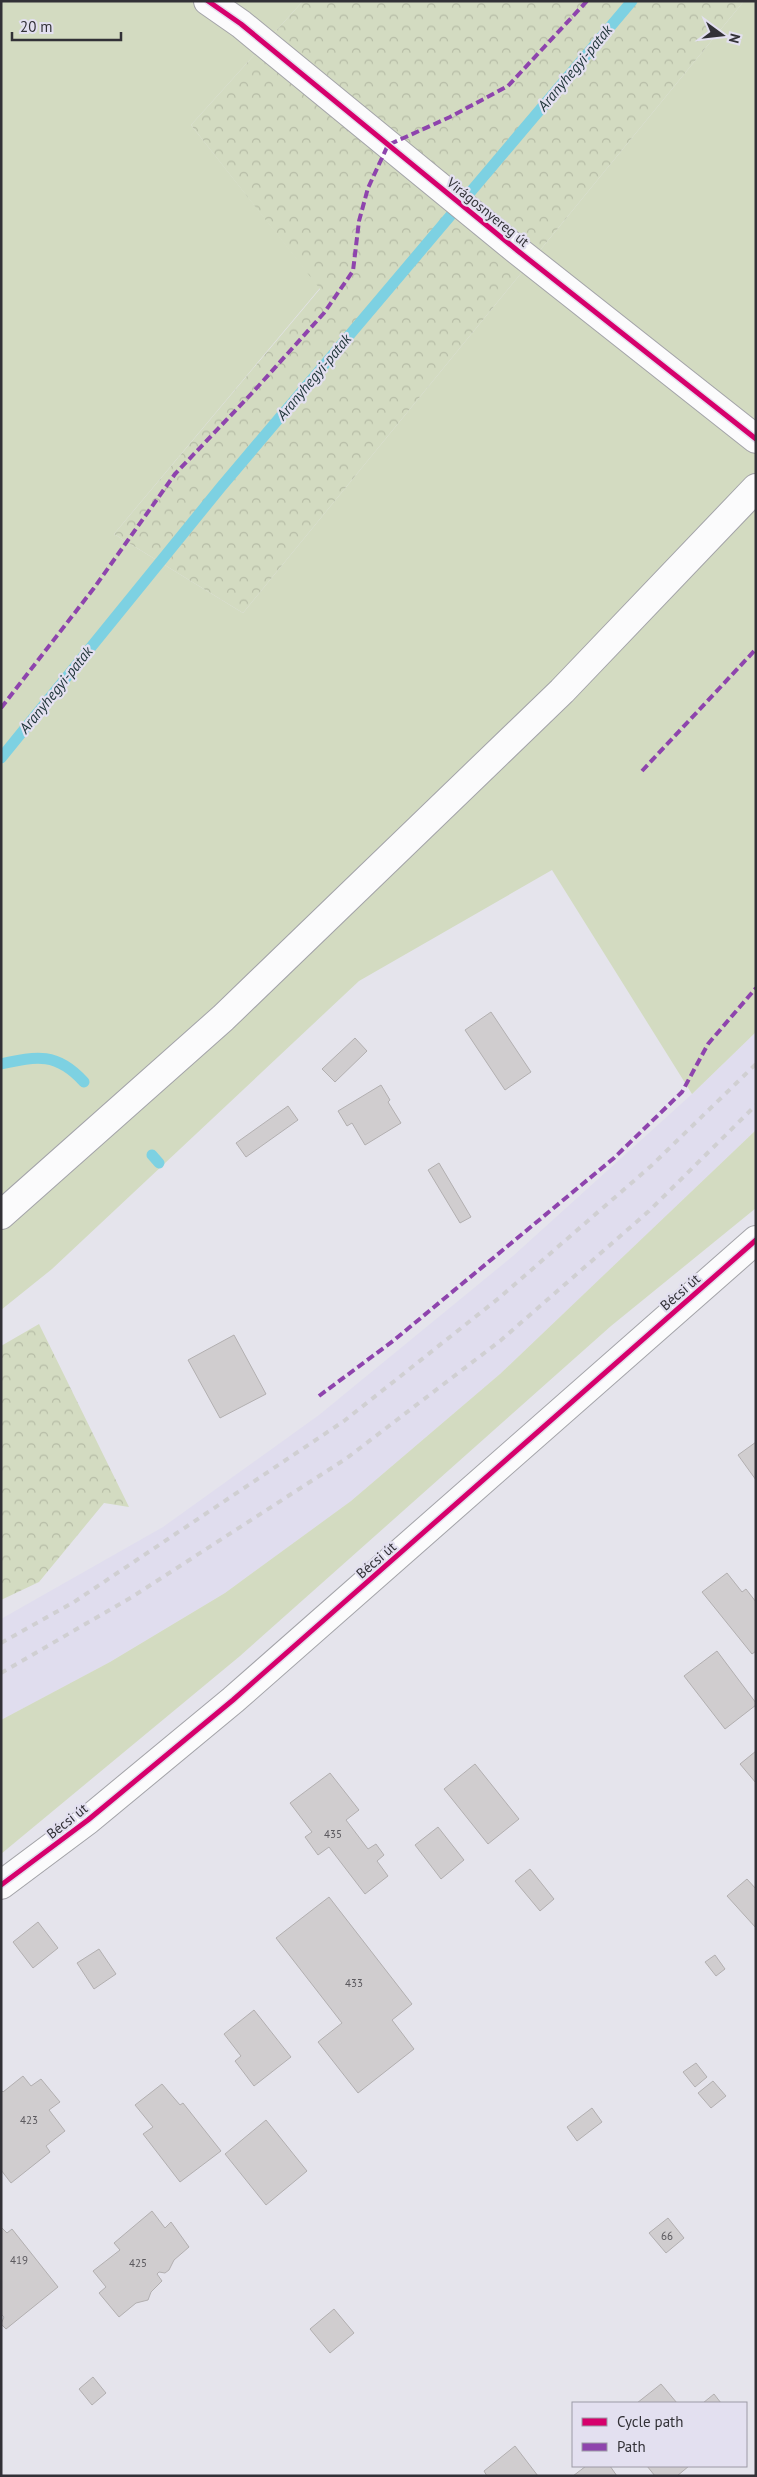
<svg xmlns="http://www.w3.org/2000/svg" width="757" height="2477" font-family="'PT Sans',sans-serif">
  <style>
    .built { fill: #e0ddee }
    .grass { fill: #d3dbc1 }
    .forest { fill: url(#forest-crowns) }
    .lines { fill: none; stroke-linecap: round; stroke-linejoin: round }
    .stream { stroke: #7dd1e2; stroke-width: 11 }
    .building { fill: #d0cdcf; stroke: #b2afb0 }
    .street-casing { stroke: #a3a3a8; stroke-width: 30 }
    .secondary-casing { stroke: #a3a3a8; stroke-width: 30 }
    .primary-casing { stroke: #a3a3a8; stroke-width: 30 }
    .street { stroke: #fbfbfc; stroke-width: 28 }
    .secondary { stroke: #fbfbfc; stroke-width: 28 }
    .primary { stroke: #fbfbfc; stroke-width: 28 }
    .rail { stroke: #d0cfd2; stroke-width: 4; stroke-dasharray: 6 6; stroke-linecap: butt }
    .quiet { stroke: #8e44ad; stroke-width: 4; stroke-dasharray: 8 4; stroke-linecap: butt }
    .cycleway-casing { stroke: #e3e0f0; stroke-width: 8 }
    .cycleway { stroke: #d6006c; stroke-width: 5 }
    .labels { text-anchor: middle; stroke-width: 4.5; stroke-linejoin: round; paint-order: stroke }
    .number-label { font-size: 11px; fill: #5a585d }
    .street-label { font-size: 14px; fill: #323137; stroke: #e3e0f0 }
    .water-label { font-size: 15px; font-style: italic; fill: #1e3337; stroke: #e3e0f0 }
  </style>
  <defs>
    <pattern id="forest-crowns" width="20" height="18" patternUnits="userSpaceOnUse" patternTransform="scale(1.25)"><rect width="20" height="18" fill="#d3dbc1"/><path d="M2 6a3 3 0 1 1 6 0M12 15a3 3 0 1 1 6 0" fill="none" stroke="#b6bca6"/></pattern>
  </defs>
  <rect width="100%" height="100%" fill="#e5e4ec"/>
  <path class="built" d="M756 1032V1130L500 1374 351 1501 225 1593 110 1662 1 1720V1619L163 1527 319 1415 513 1256 692 1094Z"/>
  <g class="grass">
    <path d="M1 1H303L191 125 320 288 114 534 243 613 744 1H756V1032L692 1094 552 870 359 981 52 1269 1 1310Z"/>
    <path d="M756 1130V1208L611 1326 240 1656 1 1854V1720L110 1662 225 1593 351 1501 500 1374Z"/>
  </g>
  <g class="forest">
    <path d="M303 1H744L243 613 114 534 320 289 191 125Z"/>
    <path d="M39 1324 129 1507 104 1503 39 1582 1 1600V1346Z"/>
  </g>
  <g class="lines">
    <g class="stream">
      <path d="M1 758 221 487 632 1"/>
      <path d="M1 1064C37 1056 57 1052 84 1082"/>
      <path d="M152 1155 159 1163"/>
    </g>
  </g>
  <g class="building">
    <path d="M491 1012 531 1072 505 1090 465 1030Z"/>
    <path d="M355 1038 367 1051 335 1082 322 1069Z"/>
    <path d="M381 1085 390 1100 388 1102 401 1123 365 1145 352 1123 347 1126 338 1111Z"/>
    <path d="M288 1106 298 1120 246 1157 236 1143Z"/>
    <path d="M439 1163 471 1217 460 1223 428 1170Z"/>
    <path d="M234 1335 266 1394 220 1418 188 1360Z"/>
    <path d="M756 1442V1480L738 1455Z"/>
    <path d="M727 1573 742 1592 746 1589 756 1602V1651L752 1654 702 1592Z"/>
    <path d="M717 1651 756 1703V1705L725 1729 684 1676Z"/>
    <path d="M756 1751V1783L740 1764Z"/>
    <path d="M475 1764 519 1819 488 1844 444 1789Z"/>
    <path d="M330 1773 359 1810 346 1820 368 1849 376 1844 384 1855 377 1861 388 1876 365 1894 329 1847 318 1855 305 1837 312 1832 290 1803Z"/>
    <path d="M438 1827 464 1860 441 1879 415 1845Z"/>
    <path d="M530 1869 554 1899 540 1911 515 1881Z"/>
    <path d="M747 1879 756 1889V1928L727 1896Z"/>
    <path d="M329 1897 412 2004 392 2020 414 2049 358 2093 318 2042 342 2023 276 1938Z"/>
    <path d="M38 1922 58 1948 33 1968 13 1942Z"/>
    <path d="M99 1949 116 1974 94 1989 77 1963Z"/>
    <path d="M715 1955 725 1969 716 1976 705 1962Z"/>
    <path d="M254 2010 291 2057 254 2086 235 2061 241 2056 224 2034Z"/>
    <path d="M696 2063 707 2077 695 2087 683 2072Z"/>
    <path d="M23 2076 31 2086 41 2079 60 2102 49 2110 65 2131 46 2146 50 2152 11 2183 1 2170V2090L3 2092Z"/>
    <path d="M713 2081 726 2096 711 2108 698 2093Z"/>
    <path d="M162 2084 180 2105 183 2103 221 2151 180 2182 143 2134 153 2127 135 2105Z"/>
    <path d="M592 2108 602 2122 577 2141 567 2127Z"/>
    <path d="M266 2120 307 2171 266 2205 225 2154Z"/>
    <path d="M152 2211 165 2228 171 2222 189 2247 174 2260 169 2270 165 2273 159 2272 157 2274 162 2281 151 2292 148 2300 136 2303 119 2317 99 2293 106 2287 93 2271 120 2250 114 2243Z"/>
    <path d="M668 2218 684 2238 666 2253 649 2233Z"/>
    <path d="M1 2227 7 2233 12 2229 58 2287 6 2329 1 2324 4 2317 1 2314Z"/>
    <path d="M334 2309 354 2333 330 2353 310 2329Z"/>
    <path d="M93 2377 106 2393 92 2405 79 2389Z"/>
    <path d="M661 2384 677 2403H637Z"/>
    <path d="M714 2394 721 2403H703Z"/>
    <path d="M515 2446 538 2476H487L484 2471Z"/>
    <path d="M586 2466H610L617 2476H573Z"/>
    <path d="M647 2466H689L677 2476H655Z"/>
  </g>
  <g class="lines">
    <g class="street-casing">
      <path id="street" d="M208 1 241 24 518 251 756 439"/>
    </g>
    <g class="secondary-casing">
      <path id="secondary" d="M1 1885 88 1820 233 1700 756 1240"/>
    </g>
    <g class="primary-casing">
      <path id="primary" d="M1 1215 223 1018 562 691 756 488"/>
    </g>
    <use href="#street" class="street"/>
    <use href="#secondary" class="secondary"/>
    <use href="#primary" class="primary"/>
    <g class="rail">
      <path d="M1 1643 74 1602 344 1421 499 1298 651 1166 756 1064"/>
      <path d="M1 1673 132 1597 347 1458 500 1341 649 1211 756 1105"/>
    </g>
    <g class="quiet">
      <path d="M1 708 94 588 175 474 254 391 324 313 353 271 359 221 368 188 388 145 450 117 508 86 587 1"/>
      <path d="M642 771 756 649"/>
      <path d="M319 1396 393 1341 614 1158 682 1092 708 1044 756 988"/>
    </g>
    <g class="cycleway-casing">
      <g id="cycleway">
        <path d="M208 1 241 24 518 251 756 439"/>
        <path d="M1 1885 88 1820 233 1700 756 1240"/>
      </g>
    </g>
    <use href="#cycleway" class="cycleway"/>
  </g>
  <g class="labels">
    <g class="number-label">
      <text x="333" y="1838">435</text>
      <text x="354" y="1987">433</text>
      <text x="29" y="2124">423</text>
      <text x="667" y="2240">66</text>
      <text x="19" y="2264">419</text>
      <text x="138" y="2267">425</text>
    </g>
    <g class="street-label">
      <text transform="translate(488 212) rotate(39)" y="5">Virágosnyereg út</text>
      <text transform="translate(680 1292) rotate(-41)" y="5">Bécsi út</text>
      <text transform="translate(376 1560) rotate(-41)" y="5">Bécsi út</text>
      <text transform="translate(67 1821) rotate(-38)" y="5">Bécsi út</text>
    </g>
    <g class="water-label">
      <text transform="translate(575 68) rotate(-50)" y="5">Aranyhegyi-patak</text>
      <text transform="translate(314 377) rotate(-50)" y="5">Aranyhegyi-patak</text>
      <text transform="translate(56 690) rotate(-51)" y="5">Aranyhegyi-patak</text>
    </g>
  </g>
  <rect width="757" height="2477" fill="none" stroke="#323137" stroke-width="5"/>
  <rect x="572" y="2402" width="175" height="65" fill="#e3e0f0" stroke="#9c9aa6"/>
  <rect x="582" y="2418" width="25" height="8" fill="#d6006c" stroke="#9c9aa6"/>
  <text x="617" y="2427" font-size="15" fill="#323137">Cycle path</text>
  <rect x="582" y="2443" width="25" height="8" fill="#8e44ad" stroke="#9c9aa6"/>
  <text x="617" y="2452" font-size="15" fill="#323137">Path</text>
  <g transform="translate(722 35) rotate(105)" stroke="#e3e0f0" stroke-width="4" paint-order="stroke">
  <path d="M0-4L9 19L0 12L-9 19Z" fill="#323137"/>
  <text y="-8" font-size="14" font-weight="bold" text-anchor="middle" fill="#323137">N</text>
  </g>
  <path d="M12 32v8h109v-8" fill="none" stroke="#323137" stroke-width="2.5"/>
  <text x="20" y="32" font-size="15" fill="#323137" stroke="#e3e0f0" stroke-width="4" paint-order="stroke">20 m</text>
</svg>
